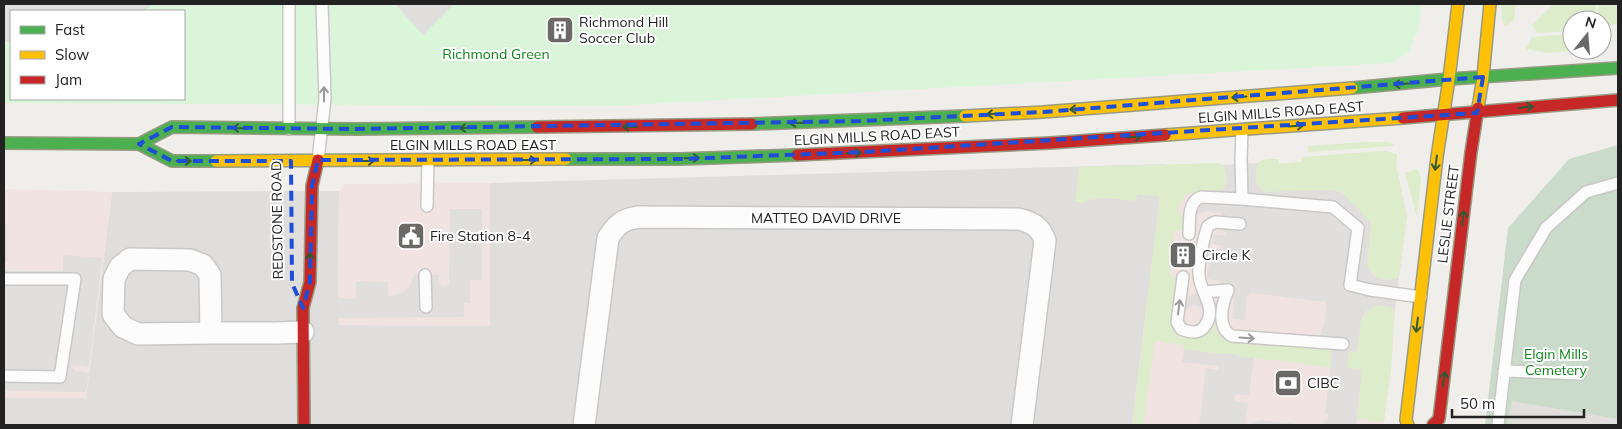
<svg xmlns="http://www.w3.org/2000/svg" width="1622" height="429" font-family="Mulish,sans-serif">
  <style>
    .residential { fill: #dfdedc }
    .commercial { fill: #f1e3e1 }
    .grass { fill: #ddeccb }
    .cemetery { fill: #cadbca }
    .park { fill: #daf5da; fill-rule: evenodd }
    .parking { fill: #e0dfde; fill-rule: evenodd }
    .lines { fill: none; stroke-linecap: round; stroke-linejoin: round }
    .lane-casing { stroke: #c9c8c7; stroke-width: 14 }
    .street-casing { stroke: #c9c8c7; stroke-width: 24 }
    .fast-casing { stroke: #999a82; stroke-width: 14 }
    .slow-casing { stroke: #999a82; stroke-width: 14 }
    .jam-casing { stroke: #999a82; stroke-width: 14 }
    .lane { stroke: #fdfcfc; stroke-width: 11 }
    .street { stroke: #fdfcfc; stroke-width: 21 }
    .fast { stroke: #4caf50; stroke-width: 11 }
    .slow { stroke: #ffc107; stroke-width: 11 }
    .jam { stroke: #c62828; stroke-width: 11 }
    .oneway { stroke: #335a34 }
    .oneway2 { stroke: #9a9a9a }
    .marked { fill: none; stroke: #1d4ed8; stroke-width: 4; stroke-dasharray: 10 6; stroke-linejoin: round }
    .labels { text-anchor: middle; stroke-width: 4; stroke-linejoin: round; paint-order: stroke }
    .poi-label { font-size: 14px; fill: #222; stroke: #fff; text-anchor: start }
    .park-label { font-size: 14px; fill: #0c8416; stroke: #fff }
    .street-label { font-size: 14px; fill: #222; stroke: #fff }
  </style>
  <rect width="100%" height="100%" fill="#f0eeeb"/>
  <path class="residential" d="M1166 164 1162 180 1132 425H4V398H86L112 192 339 191 338 297V318L340 325 489 326 490 183Z"/>
  <g class="commercial">
    <path d="M1385 151 1397 154 1396 165 1407 216 1395 310 1391 369 1383 425H1132L1162 180 1217 163 1224 165 1258 163 1264 160 1278 159 1279 164 1302 162V157Z"/>
    <path d="M490 183V326L340 325 338 318V297L339 191 345 184Z"/>
    <path d="M4 189 112 192 86 398H4Z"/>
  </g>
  <g class="grass">
    <path d="M1501 4H1516L1514 20 1505 27 1502 20Z"/>
    <path d="M1554 4H1596V20H1572V31L1538 33 1532 25Z"/>
    <path d="M1598 5H1618V24L1602 25V20H1598Z"/>
    <path d="M1572 34V50H1586L1547 53 1526 49 1532 37Z"/>
    <path d="M1364 142H1389L1394 144 1393 146 1308 152V146Z"/>
    <path d="M1385 151 1397 154 1396 165 1407 216 1399 278C1386 283 1370 278 1367 263L1371 225 1265 192C1257 187 1251 171 1258 163 1263 158 1272 159 1278 159L1279 164 1302 162V157Z"/>
    <path d="M1217 163 1224 165C1228 174 1228 184 1222 191L1186 194 1180 204 1179 212 1186 217 1184 231 1177 230 1173 233 1170 276 1178 277 1171 319 1207 333 1213 325 1216 327 1219 335 1229 342 1330 349 1332 352 1330 367 1239 356 1226 353 1221 354 1184 349 1183 345 1155 341 1143 425H1132L1160 196 1137 195 1136 201 1103 198 1102 199 1096 198 1095 200 1092 199 1083 203 1075 201 1079 167Z"/>
    <path d="M1418 169 1421 180 1417 217 1405 173Z"/>
    <path d="M1377 305 1390 307 1395 310 1391 369 1384 422 1357 419 1362 370 1348 368 1347 367 1348 352H1357C1359 334 1357 312 1377 305Z"/>
  </g>
  <path class="cemetery" d="M1618 145V425H1485L1508 228 1569 159Z"/>
  <path class="park" d="M4 4H1422L1418 28 1409 52 1392 63 612 106 4 103ZM11 11H184V99H11Z"/>
  <g class="parking">
    <path d="M4 4H152L144 11H11V42L4 41Z"/>
    <path d="M395 4H454L423 35Z"/>
    <path d="M1258 163 1256 171V180L1257 185 1265 192 1334 190 1344 194 1369 221 1371 225 1367 263 1370 272 1374 276 1387 280 1399 278 1395 310 1390 307 1377 305 1365 312 1361 321 1357 352 1350 351 1348 354 1347 368 1362 370 1356 425H1323L1324 420 1327 421 1329 417 1328 414H1325L1332 350 1226 341 1219 335 1216 330 1219 300 1218 296H1213L1216 304 1213 325 1203 336 1197 338 1185 337 1176 332 1171 325 1174 304 1198 292 1197 249 1202 223 1208 216 1219 217 1222 215 1220 212 1206 211 1196 215 1194 218 1187 204 1189 198 1196 192 1215 191 1224 189 1227 179 1224 165ZM1217 227 1222 228 1227 235H1213L1212 244 1224 246 1223 249 1211 248 1207 279 1220 281 1222 284 1209 286 1206 282 1204 272 1209 233 1213 229ZM1251 293 1325 302 1327 305 1324 324 1321 333 1316 338 1273 333H1242L1232 330 1226 320 1229 300 1232 299 1234 301 1232 319 1245 320 1247 296ZM1195 305 1204 309V320L1201 323 1193 326 1186 323 1183 315 1188 308Z"/>
    <path d="M450 209H482V280H470V303H464V317L338 318V297L346 299 356 298V281L388 282V295L390 296 402 293 409 288 414 275H439V282L441 285 445 286 449 284Z"/>
    <rect x="4" y="223" width="3" height="39"/>
    <path d="M65 255 102 258 89 367 75 365 71 367 75 371 89 373 86 392 4 391V271H63V257H65Z"/>
    <path d="M125 274 138 275 136 315H123Z"/>
    <path d="M1184 349 1221 354 1230 353 1239 356 1254 358 1249 395 1237 394 1234 397 1236 401 1248 403 1245 425H1199L1206 368 1218 370 1219 368 1218 366 1182 362Z"/>
    <path d="M1512 401 1618 419V425H1520L1508 423Z"/>
    <path d="M1262 420 1303 425H1249L1256 421Z"/>
  </g>
  <g class="lines">
    <g class="lane-casing">
      <g id="lane">
        <path d="M289 4V129"/>
        <path d="M1242 130 1241 159 1242 199 1333 207 1358 228 1350 285 1370 290 1421 297"/>
        <path d="M318 160 325 99 322 4"/>
        <path d="M427 206 428 160"/>
        <path d="M1189 234C1190 221 1187 202 1201 197L1242 199"/>
        <path d="M425 275 426 307"/>
        <path d="M1183 277 1177 322 1181 329C1189 332 1199 335 1205 326 1218 307 1200 294 1199 275 1198 264 1204 236 1208 226L1215 222 1240 224"/>
        <path d="M4 279H75L60 377 4 376"/>
        <path d="M1204 292 1228 290C1222 304 1216 327 1232 336L1343 344"/>
        <path d="M1504 371 1580 374"/>
        <path d="M1498 425 1515 280 1546 228 1586 192 1618 183"/>
      </g>
    </g>
    <g class="street-casing">
      <g id="street">
        <path d="M211 333 210 275 203 265 190 260 130 259 120 267 114 279 113 314 123 327 138 334 211 333H276L303 332"/>
        <path d="M584 425 608 238C617 224 623 219 639 217L1018 219C1032 222 1041 227 1045 241L1022 425"/>
      </g>
    </g>
    <g class="fast-casing">
      <g id="fast">
        <path d="M1352 88 1449 79 1618 68"/>
        <path d="M752 124 965 116"/>
        <path d="M4 143 139 144 172 161H216"/>
        <path d="M139 144 172 127 357 129 537 127"/>
        <path d="M566 159H680L797 155"/>
      </g>
    </g>
    <g class="slow-casing">
      <g id="slow">
        <path d="M1478 108 1483 77 1490 4"/>
        <path d="M965 116 1043 112 1352 88"/>
        <path d="M1165 135 1403 118"/>
        <path d="M216 161 566 159"/>
        <path d="M1408 425 1406 420 1437 157 1449 79 1458 4"/>
      </g>
    </g>
    <g class="jam-casing">
      <g id="jam">
        <path d="M1403 118 1618 100"/>
        <path d="M537 127 752 124"/>
        <path d="M797 155 1050 143 1165 135"/>
        <path d="M304 425 303 308 310 282 312 186 318 160"/>
        <path d="M1433 425 1439 419 1471 152 1478 108"/>
      </g>
    </g>
    <use href="#lane" class="lane"/>
    <use href="#street" class="street"/>
    <use href="#fast" class="fast"/>
    <use href="#slow" class="slow"/>
    <use href="#jam" class="jam"/>
  </g>
  <defs><path id="oneway-shaft" d="M-6 0H5M1.5-3L5.5 0L1.5 3" fill="none" stroke-width="1.6" stroke-linecap="round" stroke-linejoin="round" transform="scale(1.25)"/></defs>
  <g class="oneway">
    <use href="#oneway-shaft" transform="translate(1401 84) rotate(176)"/>
    <use href="#oneway-shaft" transform="translate(1239 97) rotate(176)"/>
    <use href="#oneway-shaft" transform="translate(1526 107) rotate(-5)"/>
    <use href="#oneway-shaft" transform="translate(1077 109) rotate(176)"/>
    <use href="#oneway-shaft" transform="translate(994 114) rotate(177)"/>
    <use href="#oneway-shaft" transform="translate(797 123) rotate(178)"/>
    <use href="#oneway-shaft" transform="translate(1296 126) rotate(-4)"/>
    <use href="#oneway-shaft" transform="translate(630 127) rotate(179)"/>
    <use href="#oneway-shaft" transform="translate(240 128) rotate(-179)"/>
    <use href="#oneway-shaft" transform="translate(467 128) rotate(179)"/>
    <use href="#oneway-shaft" transform="translate(1134 137) rotate(-4)"/>
    <use href="#oneway-shaft" transform="translate(854 153) rotate(-2)"/>
    <use href="#oneway-shaft" transform="translate(692 158) rotate(-2)"/>
    <use href="#oneway-shaft" transform="translate(529 160)"/>
    <use href="#oneway-shaft" transform="translate(184 161)"/>
    <use href="#oneway-shaft" transform="translate(367 161)"/>
    <use href="#oneway-shaft" transform="translate(1436 163) rotate(97)"/>
    <use href="#oneway-shaft" transform="translate(1463 218) rotate(-83)"/>
    <use href="#oneway-shaft" transform="translate(310 260) rotate(-89)"/>
    <use href="#oneway-shaft" transform="translate(1417 325) rotate(97)"/>
    <use href="#oneway-shaft" transform="translate(1444 379) rotate(-83)"/>
  </g>
  <g class="oneway2">
    <use href="#oneway-shaft" transform="translate(324 94) rotate(-90)"/>
    <use href="#oneway-shaft" transform="translate(1179 307) rotate(-82)"/>
    <use href="#oneway-shaft" transform="translate(1247 338) rotate(4)"/>
  </g>
  <path class="marked" d="M1483 77 1477 113 864 152 680 159 318 160 312 186 310 282 303 308 292 283 291 161H172L139 144 172 127 357 129 860 121 1043 112Z"/>
  <defs>
    <g id="building-square" transform="scale(1.4375)"><rect x="-9" y="-9" width="18" height="18" rx="4" fill="#6a6968" stroke="#fff"/><path d="M-4-6H4V6H1V3H-1V6H-4ZM-2.5-4.3h1.7v1.8h-1.7ZM.8-4.3h1.7v1.8H.8ZM-2.5-1h1.7V.8h-1.7ZM.8-1h1.7V.8H.8Z" fill="#fff"/></g>
    <g id="civic-square" transform="scale(1.4375)"><rect x="-9" y="-9" width="18" height="18" rx="4" fill="#6a6968" stroke="#fff"/><path d="M-.6-6.5H3V-4.5H.6V-3L4-1V1h2V6H-6V1h2V-1L-.6-3ZM-1.2 2.5V6h2.4V2.5Z" fill="#fff"/></g>
    <g id="bank-square" transform="scale(1.4375)"><rect x="-9" y="-9" width="18" height="18" rx="4" fill="#6a6968" stroke="#fff"/><path d="M-6-4H6V4H-6ZM0-2.3a2.3 2.3 0 1 0 0 4.6a2.3 2.3 0 1 0 0-4.6Z" fill="#fff"/></g>
  </defs>
  <g fill-rule="evenodd">
    <use href="#building-square" x="560" y="30"/>
    <use href="#civic-square" x="411" y="236"/>
    <use href="#building-square" x="1183" y="255"/>
    <use href="#bank-square" x="1288" y="383"/>
  </g>
  <g class="labels">
    <g class="poi-label">
      <text x="579" y="27">Richmond Hill<tspan x="579" dy="16">Soccer Club</tspan></text>
      <text x="430" y="241">Fire Station 8-4</text>
      <text x="1202" y="260">Circle K</text>
      <text x="1307" y="388">CIBC</text>
    </g>
    <g class="park-label">
      <text x="496" y="59">Richmond Green</text>
      <text x="1556" y="359">Elgin Mills<tspan x="1556" dy="16">Cemetery</tspan></text>
    </g>
    <g class="street-label">
      <text transform="translate(1281 112) rotate(-4)" y="5">ELGIN MILLS ROAD EAST</text>
      <text transform="translate(877 136) rotate(-3)" y="5">ELGIN MILLS ROAD EAST</text>
      <text x="473" y="150">ELGIN MILLS ROAD EAST</text>
      <text transform="translate(1448 214) rotate(-83)" y="5">LESLIE STREET</text>
      <text x="826" y="223">MATTEO DAVID DRIVE</text>
      <text transform="translate(277 220) rotate(-91)" y="5">REDSTONE ROAD</text>
    </g>
  </g>
  <rect width="1622" height="429" fill="none" stroke="#222222" stroke-width="10"/>
  <rect x="10" y="10" width="175" height="90" fill="#ffffff" stroke="#a7a7a7"/>
  <rect x="20" y="26" width="25" height="8" fill="#4caf50" stroke="#a7a7a7"/>
  <text x="55" y="35" font-size="15" fill="#222222">Fast</text>
  <rect x="20" y="51" width="25" height="8" fill="#ffc107" stroke="#a7a7a7"/>
  <text x="55" y="60" font-size="15" fill="#222222">Slow</text>
  <rect x="20" y="76" width="25" height="8" fill="#c62828" stroke="#a7a7a7"/>
  <text x="55" y="85" font-size="15" fill="#222222">Jam</text>
  <g transform="translate(1587 35) rotate(17)"><circle r="24" fill="#ffffff" stroke="#a7a7a7"/>
  <path d="M0-4L9 19L0 12L-9 19Z" fill="#6a6968"/>
  <text y="-8" font-size="14" font-weight="bold" text-anchor="middle" fill="#222222">N</text>
  </g>
  <path d="M1452 409v8h132v-8" fill="none" stroke="#222222" stroke-width="2.5"/>
  <text x="1460" y="409" font-size="15" fill="#222222" stroke="#ffffff" stroke-width="4" paint-order="stroke">50 m</text>
</svg>
